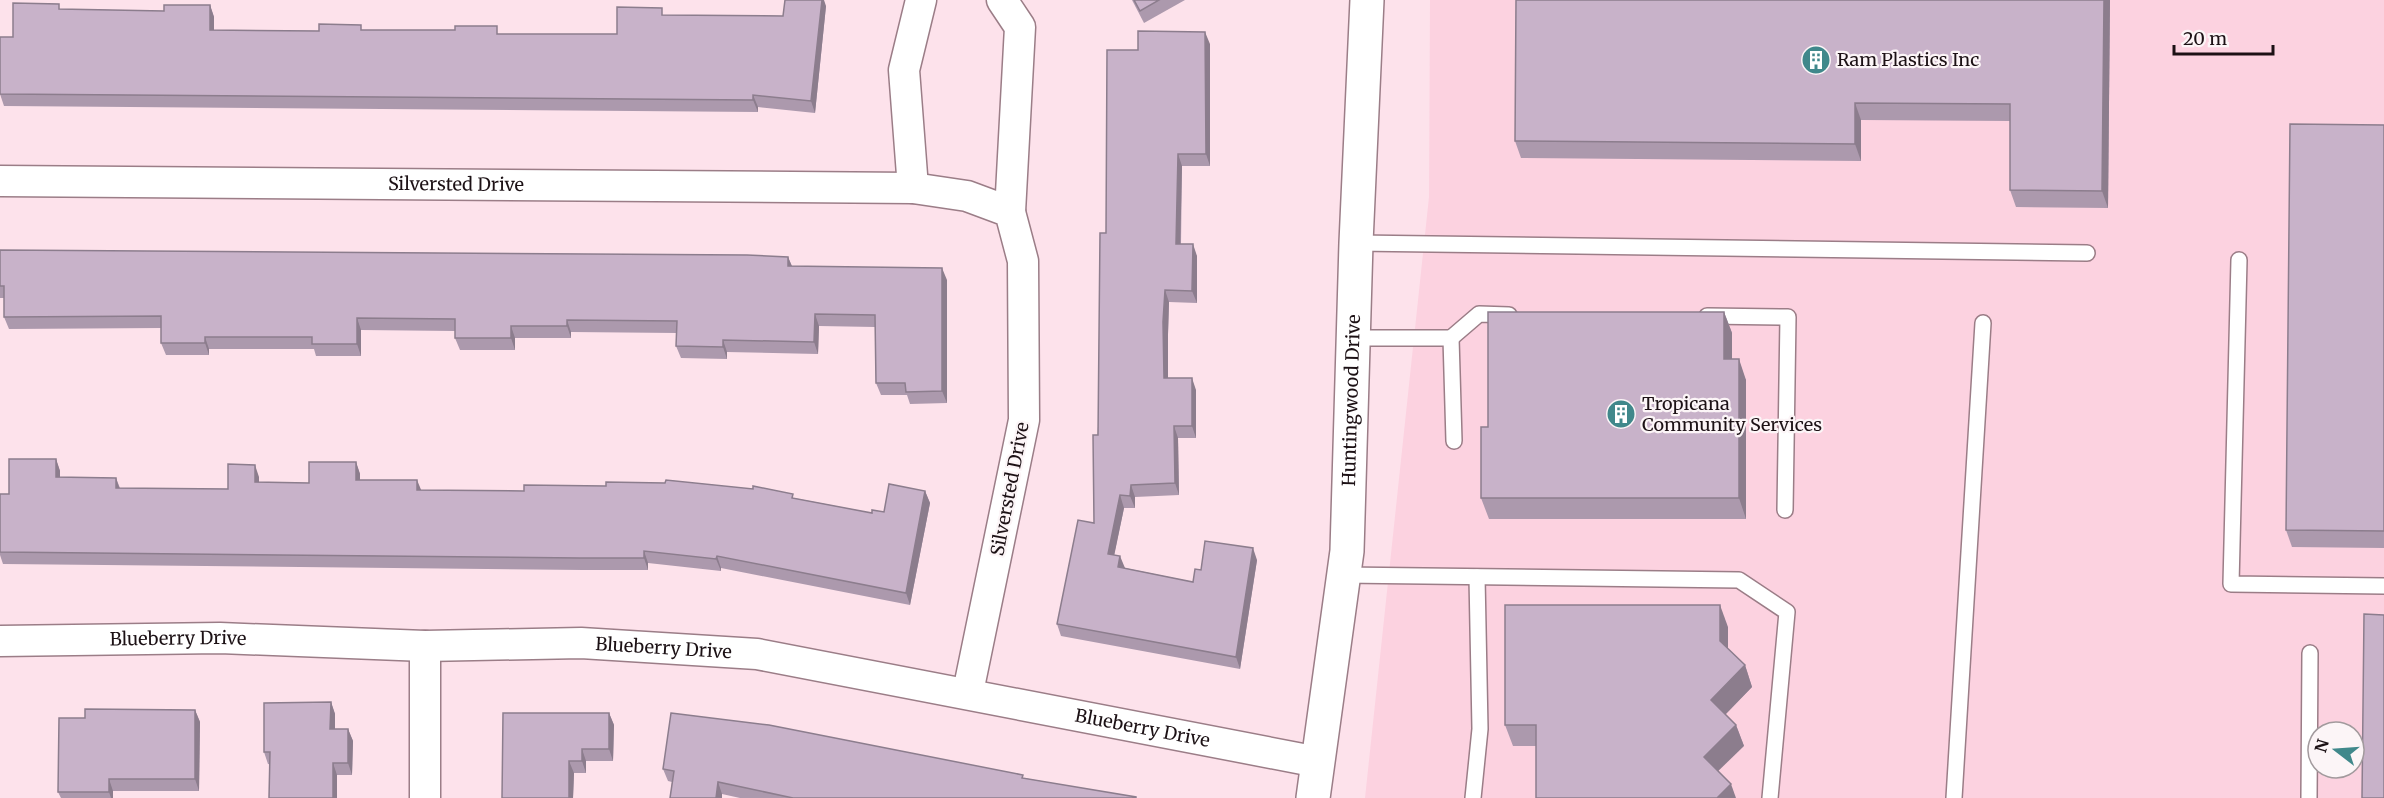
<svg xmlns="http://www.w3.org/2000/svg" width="2384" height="798" font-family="Merriweather,serif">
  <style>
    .built { fill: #fcd2e0; fill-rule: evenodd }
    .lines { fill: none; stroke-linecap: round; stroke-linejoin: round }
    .lane-casing { stroke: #9b7d87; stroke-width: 18 }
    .street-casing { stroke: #9b7d87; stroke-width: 33 }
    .secondary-casing { stroke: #9b7d87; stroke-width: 36 }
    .lane { stroke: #fff; stroke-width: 15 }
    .street { stroke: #fff; stroke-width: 30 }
    .secondary { stroke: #fff; stroke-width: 33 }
    .wall { fill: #ac99ad }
    .shaded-wall { fill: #8c7d8d }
    .building { fill: #c8b2c9; stroke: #8c7d8d; stroke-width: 1.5 }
    .labels { text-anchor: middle; stroke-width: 4.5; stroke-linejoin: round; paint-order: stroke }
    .poi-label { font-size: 18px; fill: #1c1115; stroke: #fcf5f7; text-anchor: start }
    .street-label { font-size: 18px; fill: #1c1115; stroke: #fcf5f7 }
  </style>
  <rect width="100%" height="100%" fill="#fde2eb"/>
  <path class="built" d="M1430 0H2384V798H1365L1429 197ZM2318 732H2354V768H2318Z"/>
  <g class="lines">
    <g class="lane-casing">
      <g id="lane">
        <path d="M1356 243 2087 253"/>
        <path d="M2239 260 2231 584 2384 586"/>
        <path d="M1707 316 1788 317 1785 510"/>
        <path d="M1354 338H1451L1454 441"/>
        <path d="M1451 338 1479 314 1509 315"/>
        <path d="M1343 575 1739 580 1787 612 1770 798"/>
        <path d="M1473 798 1480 729 1477 577"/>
        <path d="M1954 798 1983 323"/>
        <path d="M2309 798 2310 653"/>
      </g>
    </g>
    <g class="street-casing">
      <g id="street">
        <path d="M1002 0 1020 27 1010 212"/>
        <path id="s1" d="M0 181 913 188 967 196 1010 212 1023 261 1024 420 968 692"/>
        <path d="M913 188 904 70 921 0"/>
        <path id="s2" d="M0 641 220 638 425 646 581 643 757 654 1318 762"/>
        <path d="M425 798V646"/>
      </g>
    </g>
    <g class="secondary-casing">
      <g id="secondary">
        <path id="s3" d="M1313 798 1347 551 1356 243 1367 0"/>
      </g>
    </g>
    <use href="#lane" class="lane"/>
    <use href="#street" class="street"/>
    <use href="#secondary" class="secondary"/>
  </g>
  <g class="wall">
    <path d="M1132 0H1185L1144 23Z"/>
    <path d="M2110 0 2108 208 2016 207 2010 190V121L1861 120V161L1521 158 1515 141Z"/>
    <path d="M210 5 214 17V30L319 31 363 30 500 34H617L665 15 783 16 826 6 815 113 758 107V112L4 106 0 94 61 9 164 11Z"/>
    <path d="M1210 44V166H1182L1181 244 1197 256V303L1169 302 1168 334V378L1196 390V438H1178L1179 495 1135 497V508H1124L1114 555 1125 568 1193 582 1201 570 1257 560 1240 669 1061 636 1057 624 1094 523 1106 233 1138 50Z"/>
    <path d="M2384 125V548L2292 547 2286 530Z"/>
    <path d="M0 250 788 257 792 266 947 280V403L910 404 907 395H881L876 383 875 327 819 326 818 354 727 352V359L681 358 676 346 677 333 571 332V338H515V350H460L455 338V331L361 330V356H316L314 349H209V355H166L161 343V328L9 329 4 317V298H0Z"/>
    <path d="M1724 312 1732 333V359L1746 380V519H1489L1481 498 1488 427Z"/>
    <path d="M56 459 60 471V477L116 478 120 488 228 489 259 477V482L309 483 356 462 360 474V480L421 490 794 498 872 513 884 512 925 491 930 503 910 605 721 568V571L648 563V570H584L3 564 0 555V494H9Z"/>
    <path d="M1728 627V649L1745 665 1752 687 1725 715 1736 725 1744 746H1513L1505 725Z"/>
    <path d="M331 702 335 714V729H348L353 741 352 775H337L268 764 264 752Z"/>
    <path d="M195 710 200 722 199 791H113V798H61L58 792 85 718Z"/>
    <path d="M609 713 614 725 613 761H586V773H574L573 798H502Z"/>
    <path d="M663 769 1024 778 1136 798H740L722 794V798H670L672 782 668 781Z"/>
  </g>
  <g class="shaded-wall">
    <path d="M822 0H824L826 6 815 113 811 101Z"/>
    <path d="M2104 0H2110L2108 208 2102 191Z"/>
    <path d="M210 5 214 17V42L210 30Z"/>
    <path d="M1205 32 1210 44V166L1206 154Z"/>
    <path d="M753 95 758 107V112L753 100Z"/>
    <path d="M1855 103 1861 120V161L1855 144Z"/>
    <path d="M1178 154 1182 166 1180 256 1176 244Z"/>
    <path d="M1193 244 1197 256V303L1192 291Z"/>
    <path d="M788 257 793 269 788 266Z"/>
    <path d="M942 268 947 280V403L942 391Z"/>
    <path d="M1165 290 1169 302 1168 334V390L1164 378 1163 322Z"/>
    <path d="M1724 312 1732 333V380L1724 359Z"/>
    <path d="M815 314 819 326 818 354 814 342Z"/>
    <path d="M357 318 361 330V356L357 344Z"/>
    <path d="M567 320 571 332V338L567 326Z"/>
    <path d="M511 326 515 338V350L511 338Z"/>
    <path d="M205 337 209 349V355L205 343Z"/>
    <path d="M723 340 727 352V359L723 347Z"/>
    <path d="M1739 359 1746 380V519L1739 498Z"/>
    <path d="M1192 378 1196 390V438L1192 426Z"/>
    <path d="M1174 426 1178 438 1179 495 1175 483Z"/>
    <path d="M56 459 60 471V490L56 477Z"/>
    <path d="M356 462 360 474V492L356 480Z"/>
    <path d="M255 465 259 477V494L255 482Z"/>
    <path d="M116 478 120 490 116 488Z"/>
    <path d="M417 480 422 492 417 490Z"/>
    <path d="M1131 485 1135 497V508L1130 496Z"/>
    <path d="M925 491 930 503 910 605 906 593Z"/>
    <path d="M1120 495 1124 508 1112 566 1108 554Z"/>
    <path d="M1253 548 1257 560 1240 669 1236 657Z"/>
    <path d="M644 551 648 563V570L644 558Z"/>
    <path d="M717 556 721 568V571L716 559Z"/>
    <path d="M1120 556 1125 568 1118 567Z"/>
    <path d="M1720 605 1728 627V662L1720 641Z"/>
    <path d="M1745 665 1752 687 1718 722 1711 700Z"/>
    <path d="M331 702 335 714V741L330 729Z"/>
    <path d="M195 710 200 722 199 791 195 779Z"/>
    <path d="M609 713 614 725 613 761 609 749Z"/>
    <path d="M1736 725 1744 746 1711 778 1704 757Z"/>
    <path d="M348 729 353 741 352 775 348 763Z"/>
    <path d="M582 749 586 761V773L582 761Z"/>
    <path d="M569 761 574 773 573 798H569Z"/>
    <path d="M333 763 337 775V798H333Z"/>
    <path d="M109 779 113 791V798H111L109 792Z"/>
    <path d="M718 782 722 794V798H716Z"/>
    <path d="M1731 784 1736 798H1717Z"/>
  </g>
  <g class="building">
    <path d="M785 0H822L811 101 753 95V100L0 94V37H13V3L59 4V9L164 11V5H210V30L319 31V24L361 25V30H455V26H497V34H617V7L662 8V15L783 16Z"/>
    <path d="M1134 0H1159L1140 11Z"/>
    <path d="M1516 0H2104L2102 191 2010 190V104L1855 103V144L1515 141Z"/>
    <path d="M1138 31 1205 32 1206 154H1178L1176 244H1193L1192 291 1165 290 1163 322 1164 378H1192V426H1174L1175 483 1131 485 1130 496 1120 495 1108 554 1120 556 1118 567 1193 582 1195 569 1201 570 1205 541 1253 548 1236 657 1057 624 1078 520 1094 523 1093 435H1098L1100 233H1106L1107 50H1138Z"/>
    <path d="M2290 124 2384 125V531L2286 530Z"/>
    <path d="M0 250 747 255 788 257V266L942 268V391L906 392 905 383H876L875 315 815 314 814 342 723 340V347L676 346 677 321 567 320V326H511V338H455V319L357 318V344H312V337H205V343H161V316L4 317V286H0Z"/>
    <path d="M1488 312H1724V359H1739V498H1481V427H1488Z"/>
    <path d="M9 459H56V477L116 478V488L228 489V464L255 465V482L309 483V462H356V480H417V490L524 491V485L606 486V482L665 483 666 480 753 489V486L793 494 792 498 872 513V510L884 512 889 484 925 491 906 593 717 556 716 559 644 551V558H580L0 552V494H9Z"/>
    <path d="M1505 605H1720V641L1745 665 1711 700 1736 725 1704 757 1731 784 1717 798H1536V725H1505Z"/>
    <path d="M2364 614 2384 615V798H2362Z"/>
    <path d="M331 702 330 729H348V763H333V798H269L270 752H264V703Z"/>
    <path d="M85 709 195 710V779H109V792H58L59 718H85Z"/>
    <path d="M503 713H609V749H582V761H569V798H502Z"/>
    <path d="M671 713 769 725 1023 775 1022 778 1136 797V798H793L718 782 716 798H670L674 771 663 769Z"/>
  </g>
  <defs>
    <g id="building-disc" transform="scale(1.5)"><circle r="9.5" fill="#40888b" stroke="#fcf5f7"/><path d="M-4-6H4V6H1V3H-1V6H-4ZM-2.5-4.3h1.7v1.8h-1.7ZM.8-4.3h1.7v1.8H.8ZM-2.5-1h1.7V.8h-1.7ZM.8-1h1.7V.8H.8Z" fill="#fff"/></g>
  </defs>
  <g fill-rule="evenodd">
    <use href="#building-disc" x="1816" y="60"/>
    <use href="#building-disc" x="1621" y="414"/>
  </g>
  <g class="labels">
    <g class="poi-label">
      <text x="1837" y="66">Ram Plastics Inc</text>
      <text x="1642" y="410">Tropicana<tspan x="1642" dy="21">Community Services</tspan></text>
    </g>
    <g class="street-label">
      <text dy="6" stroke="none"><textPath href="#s1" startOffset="456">Silversted Drive</textPath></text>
      <text dy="6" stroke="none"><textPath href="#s3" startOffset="400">Huntingwood Drive</textPath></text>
      <text transform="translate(1010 489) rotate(-79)" y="6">Silversted Drive</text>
      <text dy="6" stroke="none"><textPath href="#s2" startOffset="178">Blueberry Drive</textPath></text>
      <text dy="6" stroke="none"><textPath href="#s2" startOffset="664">Blueberry Drive</textPath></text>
      <text dy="6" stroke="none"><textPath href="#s2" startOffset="1150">Blueberry Drive</textPath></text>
    </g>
  </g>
  <g transform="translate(2336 750) rotate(287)"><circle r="28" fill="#fcf5f7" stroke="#a29a9d" stroke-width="1.5"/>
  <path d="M0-4.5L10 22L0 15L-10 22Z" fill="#40888b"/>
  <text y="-9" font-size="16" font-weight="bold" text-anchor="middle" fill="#1c1115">N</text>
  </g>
  <path d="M2174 45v9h99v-9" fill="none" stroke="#1c1115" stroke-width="3"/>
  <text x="2183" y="45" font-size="18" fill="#1c1115" stroke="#fcf5f7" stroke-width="4.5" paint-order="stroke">20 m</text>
</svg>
